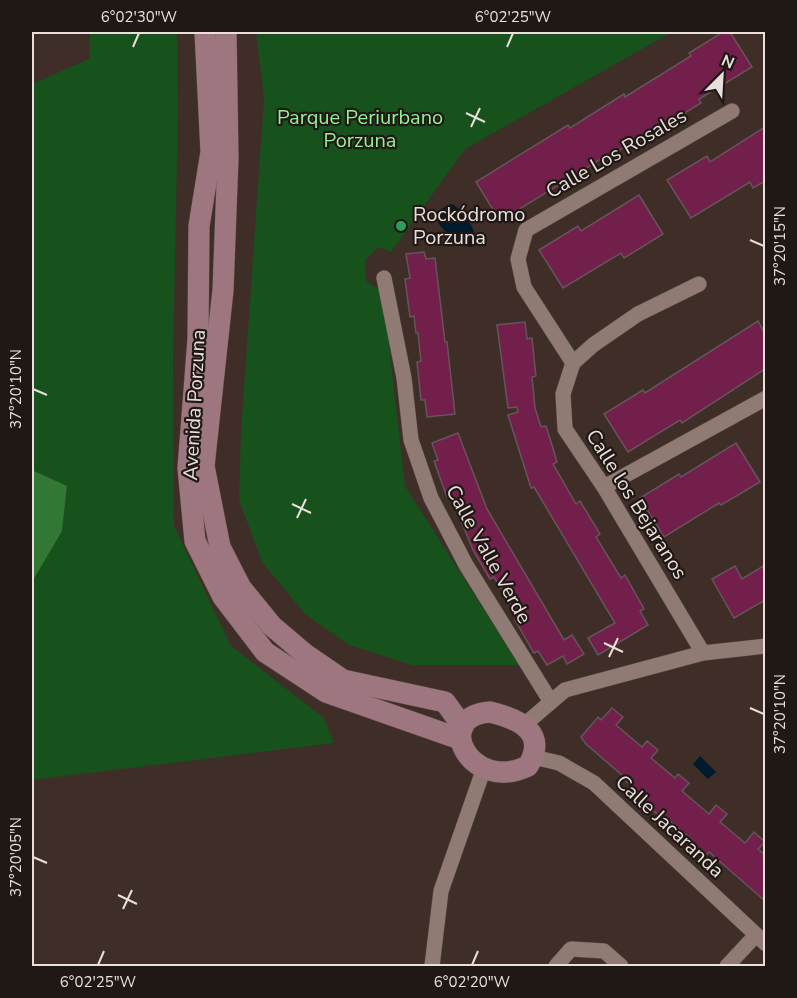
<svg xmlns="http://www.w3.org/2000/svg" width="797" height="998" font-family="'Nunito Sans',sans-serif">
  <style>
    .green { fill: #17511c }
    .forest { fill: #307834 }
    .water { fill: #001b2d }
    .building { fill: #721f4b; stroke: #67545b; stroke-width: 1.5 }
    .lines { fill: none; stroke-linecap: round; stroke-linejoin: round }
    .street-casing { stroke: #584a45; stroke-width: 16 }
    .secondary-casing { stroke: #584a45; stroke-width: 22 }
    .street { stroke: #8f7b73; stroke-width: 15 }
    .secondary { stroke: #9d7680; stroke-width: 21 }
    .ticks { fill: none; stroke: #eadfda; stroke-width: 2 }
    .leisure-dot { fill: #2e9e5b; stroke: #201815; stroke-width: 2 }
    .labels { text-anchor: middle; stroke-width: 4.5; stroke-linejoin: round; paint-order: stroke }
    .park-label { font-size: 20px; fill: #93f195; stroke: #201815 }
    .street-label { font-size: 20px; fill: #eadfda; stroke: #201815 }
    .poi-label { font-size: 20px; fill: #eadfda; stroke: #201815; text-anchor: start }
    .neatline { fill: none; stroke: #eadfda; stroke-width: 2 }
    .ticks-label { font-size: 15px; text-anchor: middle; fill: #eadfda }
  </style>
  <rect width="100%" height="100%" fill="#3f2e27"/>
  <g class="green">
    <path d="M90 32H177L178 108 173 361 174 526 231 646 324 718 334 743 32 780V582L62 531 67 487 32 470V84L89 59Z"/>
    <path d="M256 32H672L465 149 391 252 378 247 365 260 366 281 383 292 405 486 519 665H412L349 645 305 614 262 562 239 500 241 432 264 98Z"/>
  </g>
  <path class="forest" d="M32 470 67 486 62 531 32 582Z"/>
  <g class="water">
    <path d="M451 204C462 207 478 232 476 243L471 247C463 246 457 240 451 235 436 225 429 213 451 204Z"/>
    <path d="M700 756 716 772 708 779 693 764Z"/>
  </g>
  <g class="building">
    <path d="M723 32H730L752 67 699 99 701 103 662 127 661 125 608 157 607 155 500 221 476 182 568 125 570 128 624 94 625 97 691 56 689 53Z"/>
    <path d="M765 127V181L753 188 750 182 691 218 667 180 707 156 710 162Z"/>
    <path d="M639 195 663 234 624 258 621 253 563 288 539 250 578 226 581 231Z"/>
    <path d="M424 252 426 259 435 258 445 342H447L455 414 427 417 425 400H421L417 362 421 361 418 333H416L414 316 410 317 405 279 410 278 406 254Z"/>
    <path d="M758 321 765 334V369L682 423 680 420 628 452 604 414 643 390 645 393Z"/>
    <path d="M525 322 527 339 532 338 534 358 536 376 532 377 535 408 541 427 546 426 552 445 557 462 553 464 576 504 580 501 600 534 596 537 621 578 625 575 644 609 640 611 648 625 598 655 588 638 615 623 534 487 531 488 508 415 518 412 517 407 508 408 497 325Z"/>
    <path d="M458 433 487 509 564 640 572 635 584 654 567 664 563 656 547 665 538 651 534 653 515 620 519 618 503 591 494 577 490 579 473 550 451 496 447 497 434 461 438 460 432 443Z"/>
    <path d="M736 443 760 482 721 505 719 503 664 537 640 498 679 474 681 477Z"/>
    <path d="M765 565V600L734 618 712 579 735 566 742 579Z"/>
    <path d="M612 708 623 717 616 725 642 747 647 741 658 750 651 758 675 778 678 774 689 783 682 791 709 814 716 805 727 814 720 822 745 843 754 832 765 842 758 849 765 855V901L709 852 707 854 701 850 690 841 692 840 670 821 669 823 648 807 647 809 630 794 635 789 621 777 623 776 586 744 581 737 598 717 601 720Z"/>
  </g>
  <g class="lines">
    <g class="street-casing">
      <g id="street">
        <path d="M384 278 404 378 411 440 431 498 466 565 551 702"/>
        <path d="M699 284 638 314 593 345 573 363 563 394 565 429 604 487 703 653"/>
        <path d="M573 363 524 287 518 259 526 230 732 111"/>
        <path d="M604 487 766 398"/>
        <path d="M524 725 565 690 703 653 766 646"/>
        <path d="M533 757 559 763 594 783 766 944"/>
        <path d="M432 966 441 891 484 768"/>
        <path d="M556 966 571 949 604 951 621 966"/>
        <path d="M727 966 756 935"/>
      </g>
    </g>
    <g class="secondary-casing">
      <g id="secondary">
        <path d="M205 32 211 152 199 226 198 339 188 468 195 541 223 597 265 652 326 692 460 739"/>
        <path d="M226 32 228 158 223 290 204 466 220 547 241 588 272 626 305 654 343 680 445 702 463 727"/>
        <path d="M490 712C519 719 548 732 528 766 470 794 431 716 490 712Z"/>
      </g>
    </g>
    <use href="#street" class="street"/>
    <use href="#secondary" class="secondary"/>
  </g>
  <path class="ticks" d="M133 47 139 33M507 47 513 33M466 113 485 122M471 127 480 108M750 240 764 246M33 389 47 395M292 504 311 513M297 518 306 499M604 643 623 652M609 657 618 638M750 708 764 714M33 857 47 863M118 895 137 904M123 909 132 890M98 965 104 951M472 965 478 951"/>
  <circle class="leisure-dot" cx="401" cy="226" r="6"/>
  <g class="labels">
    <g class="park-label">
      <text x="360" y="124">Parque Periurbano<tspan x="360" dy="23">Porzuna</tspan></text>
    </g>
    <g class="street-label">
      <text transform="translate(616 153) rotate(-30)" y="7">Calle Los Rosales</text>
      <text transform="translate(194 405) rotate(-87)" y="7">Avenida Porzuna</text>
      <text transform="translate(637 504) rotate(58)" y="7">Calle los Bejaranos</text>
      <text transform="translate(489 554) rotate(61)" y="7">Calle Valle Verde</text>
      <text transform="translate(670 826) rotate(43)" y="7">Calle Jacaranda</text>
    </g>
    <g class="poi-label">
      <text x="413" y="221">Rockódromo<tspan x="413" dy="23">Porzuna</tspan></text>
    </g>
  </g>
  <rect width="797" height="998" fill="none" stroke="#201815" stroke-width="66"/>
  <g transform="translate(722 75) rotate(24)" stroke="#201815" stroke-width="4.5" paint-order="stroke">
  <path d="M0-4.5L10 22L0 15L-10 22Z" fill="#eadfda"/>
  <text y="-9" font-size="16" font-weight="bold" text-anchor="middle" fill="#eadfda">N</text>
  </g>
  <rect x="33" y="33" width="731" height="932" class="neatline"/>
  <g class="ticks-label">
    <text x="139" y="22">6°02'30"W</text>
    <text x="513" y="22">6°02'25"W</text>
    <text transform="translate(780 246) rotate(-90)" y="5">37°20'15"N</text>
    <text transform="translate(16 389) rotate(-90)" y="5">37°20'10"N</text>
    <text transform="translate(780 714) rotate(-90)" y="5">37°20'10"N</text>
    <text transform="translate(16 857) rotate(-90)" y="5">37°20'05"N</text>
    <text x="98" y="987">6°02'25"W</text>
    <text x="472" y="987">6°02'20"W</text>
  </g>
</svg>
